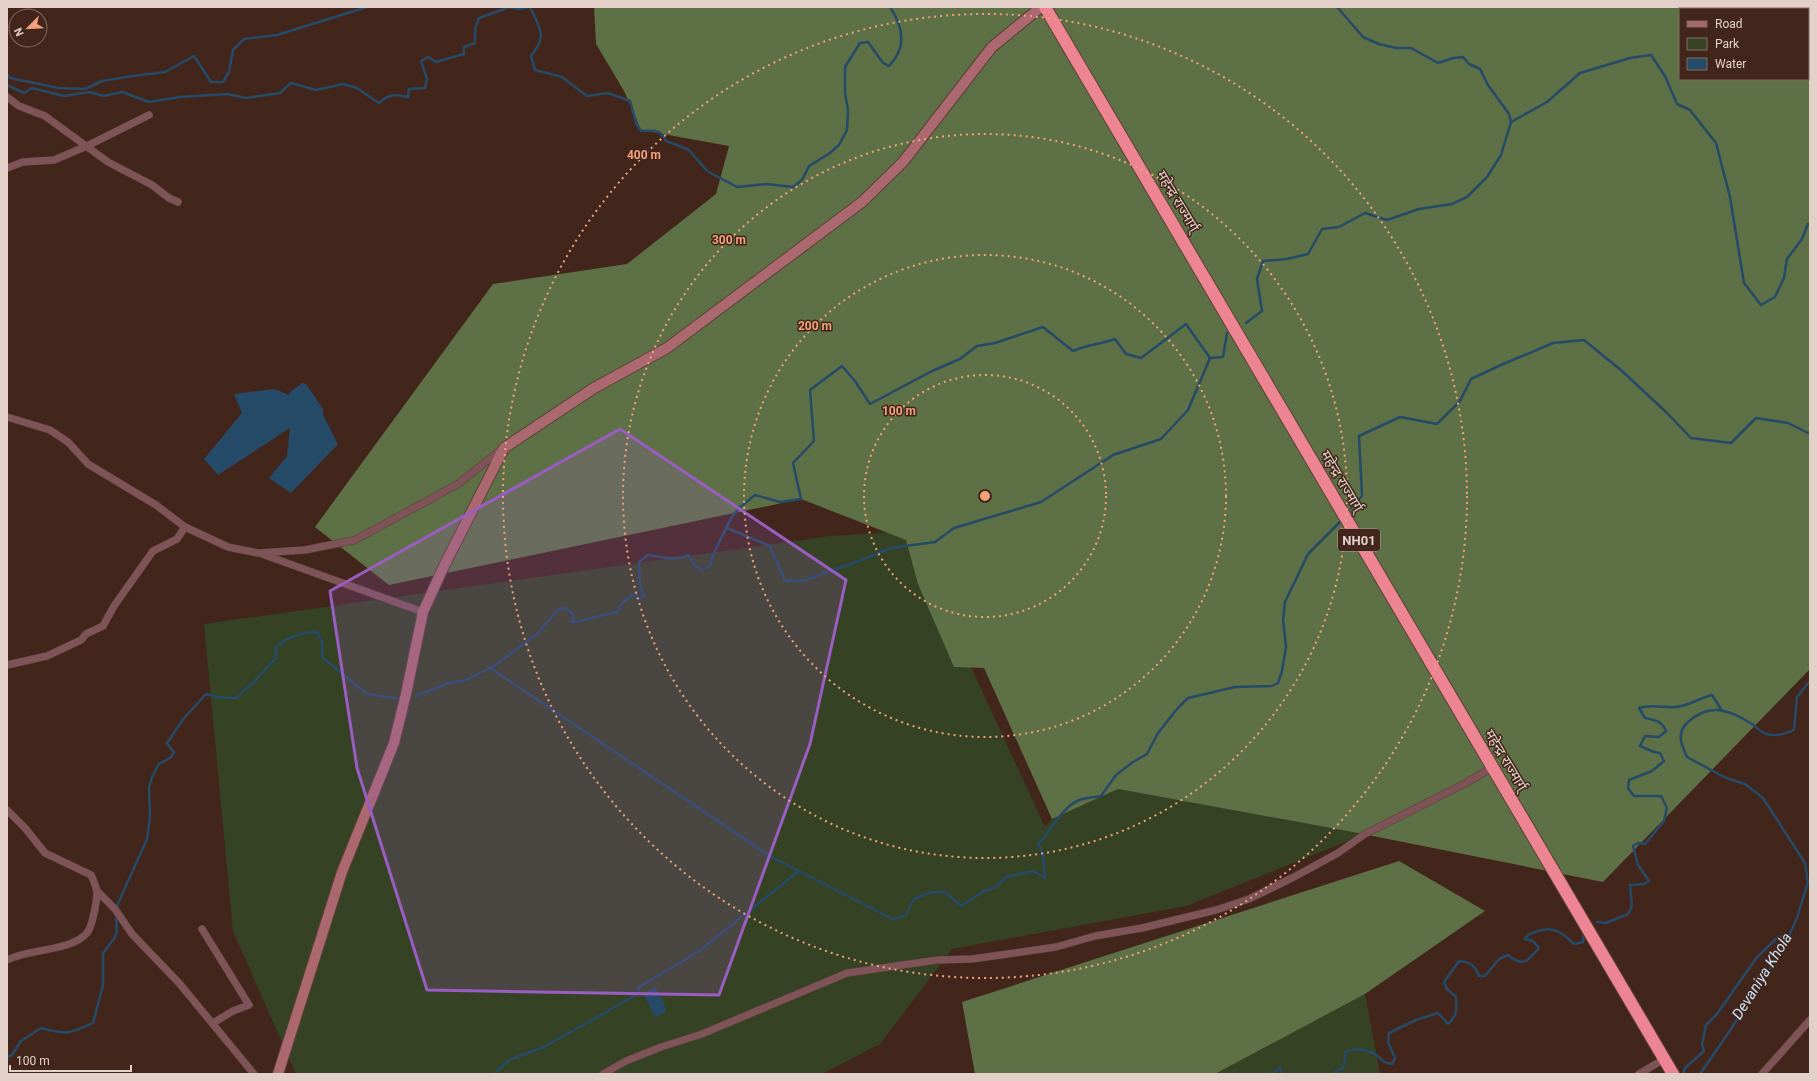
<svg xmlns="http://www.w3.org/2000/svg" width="1817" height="1081" font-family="Roboto,'Noto Sans Devanagari',sans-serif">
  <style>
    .green { fill: #364224 }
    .forest { fill: #5e7045; fill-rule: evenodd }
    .water { fill: #254b69 }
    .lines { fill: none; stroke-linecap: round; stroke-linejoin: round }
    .stream { stroke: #254b69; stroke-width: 2.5 }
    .street-casing { stroke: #5c4137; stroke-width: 8 }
    .secondary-casing { stroke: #5c4137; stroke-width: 12 }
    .highway-casing { stroke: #5c4137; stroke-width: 14 }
    .street { stroke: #7e5458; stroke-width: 7 }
    .secondary { stroke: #ab686f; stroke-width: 10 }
    .highway { stroke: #ec8491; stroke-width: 12 }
    .marked { fill: #9a5dc2; fill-opacity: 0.2; stroke: #9a5dc2; stroke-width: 3; stroke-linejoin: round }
    .ring { fill: none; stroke: #f1a17c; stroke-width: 2; stroke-dasharray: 2 4 }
    .labels { text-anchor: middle; stroke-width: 3; stroke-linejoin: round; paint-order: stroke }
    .shield { fill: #42261b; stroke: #b39d95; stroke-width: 1 }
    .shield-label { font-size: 13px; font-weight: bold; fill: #e3d0c9 }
    .street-label { font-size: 14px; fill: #e3d0c9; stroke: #42261b }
    .water-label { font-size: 15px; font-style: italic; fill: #cbe3f8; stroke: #42261b }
    .centre { fill: #f1a17c; stroke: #42261b; stroke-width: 2 }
    .ring-label { font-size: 12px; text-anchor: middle; font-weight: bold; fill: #f1a17c; stroke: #42261b; stroke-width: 3; stroke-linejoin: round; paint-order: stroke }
  </style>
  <rect width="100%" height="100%" fill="#42261b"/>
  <g class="green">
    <path d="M908 531 1045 827 1052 819 1118 789 1365 834 1186 906 952 949 880 1044 822 1074H296L233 931 204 624 831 536Z"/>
    <path d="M1365 994 1380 1074H1215Z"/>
  </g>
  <g class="forest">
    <path d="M594 7H1810V669L1603 882 1358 833 1118 789 1052 819 984 668 954 667 918 584 906 540 801 499 389 585 315 527 493 284 627 264 716 194 729 146 641 130 624 91 596 44ZM1680 9H1808V79H1680Z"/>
    <path d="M1399 861 1485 911 1365 994 1215 1074H975L962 1002Z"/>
  </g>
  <g class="water">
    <path d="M302 383 306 384 323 409V415L338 444 291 493 269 478 287 456 290 428 218 475 204 459 242 413 234 394 275 389 289 395 290 392Z"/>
    <path d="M655 987 664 1003 666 1012 655 1017 644 995 645 993Z"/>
  </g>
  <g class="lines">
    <g class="stream">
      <path d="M507 7 520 9 528 7"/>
      <path d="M530 7C540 28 548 36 531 56L535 70 562 77 587 96 608 93 630 101 636 123 641 131C655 131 659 128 666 141L682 147 689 150 707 171 737 187 767 184 793 187 802 180 809 166 830 153 839 145 847 130 848 110 845 93V67L860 43 868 42 883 63 889 66C907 48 904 28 890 7"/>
      <path d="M1337 7 1363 37 1379 44 1396 48H1411L1438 63 1453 58 1463 57 1469 64 1480 69 1488 85 1509 114 1511 122"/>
      <path d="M7 74 10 78 59 88 85 89 102 81 126 77 165 72 194 56 211 82H223L229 72 233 50 244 39 277 35 367 7"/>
      <path d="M7 85 24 93 32 88 64 96 89 92 104 96 122 92 149 102 180 97 227 94 246 98 280 93 291 83 316 90 343 84 357 88 379 103C389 94 394 94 408 97L409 89 425 88 427 79 421 61 428 57 436 62 464 54V47L475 43V29L479 18 507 8"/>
      <path d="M1246 323 1262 311 1257 279 1263 261 1287 259 1308 254 1322 229 1339 227 1365 213 1387 220 1419 209 1452 204 1467 197 1487 177 1501 155 1511 122 1547 102 1580 73 1630 58 1651 55 1665 76 1677 104 1690 110 1716 143 1730 197 1744 283 1761 305 1775 297 1784 278 1787 259 1802 239 1808 224H1810"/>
      <path d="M1351 508 1362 496 1359 436 1400 417 1437 424 1460 401 1471 379 1501 365 1553 343 1584 340 1622 371 1667 413 1691 438 1731 443 1756 418 1788 423 1808 433 1810 432"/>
      <path d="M727 528 770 546 785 581H802L854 563 891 548 935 542 954 528 1041 502 1113 455 1161 439 1188 410 1210 358"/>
      <path d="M490 668 773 858 893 919 905 916 914 899 932 892H945L961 906 984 891 996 887 1006 877 1033 871 1045 878 1043 854 1038 844C1051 831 1061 808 1079 800 1085 798 1094 797 1101 796L1116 775 1133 762 1147 754 1158 733 1177 709 1188 698 1235 687 1272 686 1278 683 1282 671 1286 647 1283 620 1285 602 1308 554 1341 521"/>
      <path d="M416 696 449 683 466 680 494 666 536 635 559 609 567 608 574 616 571 622C587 621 601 614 618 612L619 606C626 601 629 596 636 593L638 600 644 596 640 587 639 562 648 555C662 557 676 561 688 555L695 566 702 570 710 566 713 555 731 518 739 508 755 495 780 502 801 499 793 463 814 441 810 390 842 366 855 381 870 404 932 371 960 359 977 346 995 343 1043 327 1073 351C1087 345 1101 344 1115 339L1126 354 1141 358 1186 324 1210 358 1223 357 1227 333"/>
      <path d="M116 908 147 839 150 817 149 788 152 777 159 764 170 758 174 753 167 743 184 718 206 694 217 697 236 698 253 683 276 658V647C289 636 300 633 317 632L322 642 323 658 367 694 402 699"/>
      <path d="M1597 922 1606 923 1628 914 1632 906 1630 885 1644 884 1649 881 1638 865 1633 846 1638 843 1645 844 1664 821 1667 808 1661 796H1634L1628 788 1629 780 1652 771 1664 761 1660 753 1654 752 1640 746 1645 736 1659 737 1666 731C1662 721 1655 720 1645 718L1639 708C1652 704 1664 708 1676 707 1688 706 1700 698 1712 695L1722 711"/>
      <path d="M7 1057 12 1055 21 1041 41 1028C67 1035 69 1034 93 1023L103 985V953L114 939 117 931 116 915"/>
      <path d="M494 1074 509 1060 544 1047 638 994 639 987 698 952 799 871"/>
      <path d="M1271 1074 1280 1068 1282 1074"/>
      <path d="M1331 1074 1343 1068 1345 1060V1053C1353 1047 1363 1049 1373 1053 1381 1056 1380 1063 1392 1064L1395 1058 1388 1042 1389 1033 1416 1020 1438 1013 1448 1024C1457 1016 1457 1009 1456 997L1447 989 1444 982 1459 961C1470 962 1475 965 1479 976H1485L1499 959 1508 955C1523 968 1528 961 1539 948L1533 941 1525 939C1528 934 1530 934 1535 932 1552 925 1562 932 1574 944L1583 942 1584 933"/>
      <path d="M1683 1074 1685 1068 1704 1051 1702 1044 1706 1025 1717 1014 1757 957 1778 937 1788 936"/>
      <path d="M1700 1074 1731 1029 1784 947 1797 918 1808 882 1805 863 1763 798 1745 784 1726 778 1687 757C1681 744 1676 733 1688 722 1710 702 1730 710 1752 724 1756 727 1762 733 1767 734 1776 737 1786 733 1794 730L1797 697 1810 681"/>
    </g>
    <g class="street-casing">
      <g id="street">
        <path d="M7 97 19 106 45 116 108 162 152 185 169 198 178 202"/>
        <path d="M7 168 23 162 54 160 87 146 149 115"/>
        <path d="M7 417 50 430 68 442 88 464 156 505 185 527 228 547 258 553 305 550 355 540 458 484 502 449"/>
        <path d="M262 554 423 612"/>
        <path d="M7 665 47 656 81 640 86 634 103 626 114 606 153 551 177 539 185 527"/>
        <path d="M7 810 25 828 45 853 91 875C99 892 98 894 94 913 93 918 91 928 87 933 70 952 30 948 7 960"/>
        <path d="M98 892 115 909 132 934 179 983 254 1074"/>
        <path d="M202 929 249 1005 233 1011 213 1023"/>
        <path d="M603 1074 626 1061 661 1047 702 1034 847 973 937 960 972 959 1056 947 1095 936 1142 928 1216 910 1249 899 1294 877 1338 853 1365 834 1466 783 1493 767"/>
        <path d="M1639 1074 1664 1059"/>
        <path d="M1762 1074 1810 1020"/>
      </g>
    </g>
    <g class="secondary-casing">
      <path id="secondary" d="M278 1074 342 872 394 743 406 694 423 612 444 566 504 448 594 388 667 348 862 202 903 162 992 47 1041 7"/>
    </g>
    <g class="highway-casing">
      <path id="highway" d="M1045 7 1673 1074"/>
    </g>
    <use href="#street" class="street"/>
    <use href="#secondary" class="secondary"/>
    <use href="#highway" class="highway"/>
  </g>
  <path class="marked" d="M620 429 846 580 810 744 719 995 427 990 357 768 330 591Z"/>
  <g class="ring">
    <circle cx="985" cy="496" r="121"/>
    <circle cx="985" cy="496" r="241"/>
    <circle cx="985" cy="496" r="362"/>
    <circle cx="985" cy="496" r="482"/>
  </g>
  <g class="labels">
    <rect class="shield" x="1338" y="529" width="42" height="22" rx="3"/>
    <g class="shield-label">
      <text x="1359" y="545">NH01</text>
    </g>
    <g class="street-label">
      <text transform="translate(1178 201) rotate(59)" y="5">महेन्द्र राज्मार्ग्</text>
      <text transform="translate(1342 481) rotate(59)" y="5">महेन्द्र राज्मार्ग्</text>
      <text transform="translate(1506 760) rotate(59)" y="5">महेन्द्र राज्मार्ग्</text>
    </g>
    <g class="water-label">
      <text transform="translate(1762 976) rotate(-58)" y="5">Devaniya Khola</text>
    </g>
  </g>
  <circle cx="985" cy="496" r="6" class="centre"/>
  <g class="ring-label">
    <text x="644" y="159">400 m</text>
    <text x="729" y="244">300 m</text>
    <text x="815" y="330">200 m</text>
    <text x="899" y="415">100 m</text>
  </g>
  <rect width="1817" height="1081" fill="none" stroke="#e3d0c9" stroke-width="16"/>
  <rect x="1679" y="8" width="130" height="72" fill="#42261b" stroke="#826a61"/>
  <rect x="1687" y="21" width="20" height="6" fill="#ab686f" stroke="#826a61"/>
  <text x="1715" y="28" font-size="12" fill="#e3d0c9">Road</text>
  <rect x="1687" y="38" width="20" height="12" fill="#364224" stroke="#826a61"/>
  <text x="1715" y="48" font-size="12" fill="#e3d0c9">Park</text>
  <rect x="1687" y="58" width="20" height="12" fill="#254b69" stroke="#826a61"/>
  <text x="1715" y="68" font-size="12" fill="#e3d0c9">Water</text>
  <g transform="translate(28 28) rotate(246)"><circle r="19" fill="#42261b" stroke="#826a61"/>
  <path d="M0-3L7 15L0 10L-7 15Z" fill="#f1a17c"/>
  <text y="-6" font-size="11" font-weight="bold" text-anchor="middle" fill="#e3d0c9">N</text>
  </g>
  <path d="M10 1065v6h121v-6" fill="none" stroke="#e3d0c9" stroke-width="2"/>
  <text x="16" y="1065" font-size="12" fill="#e3d0c9" stroke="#42261b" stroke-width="3" paint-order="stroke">100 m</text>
</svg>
